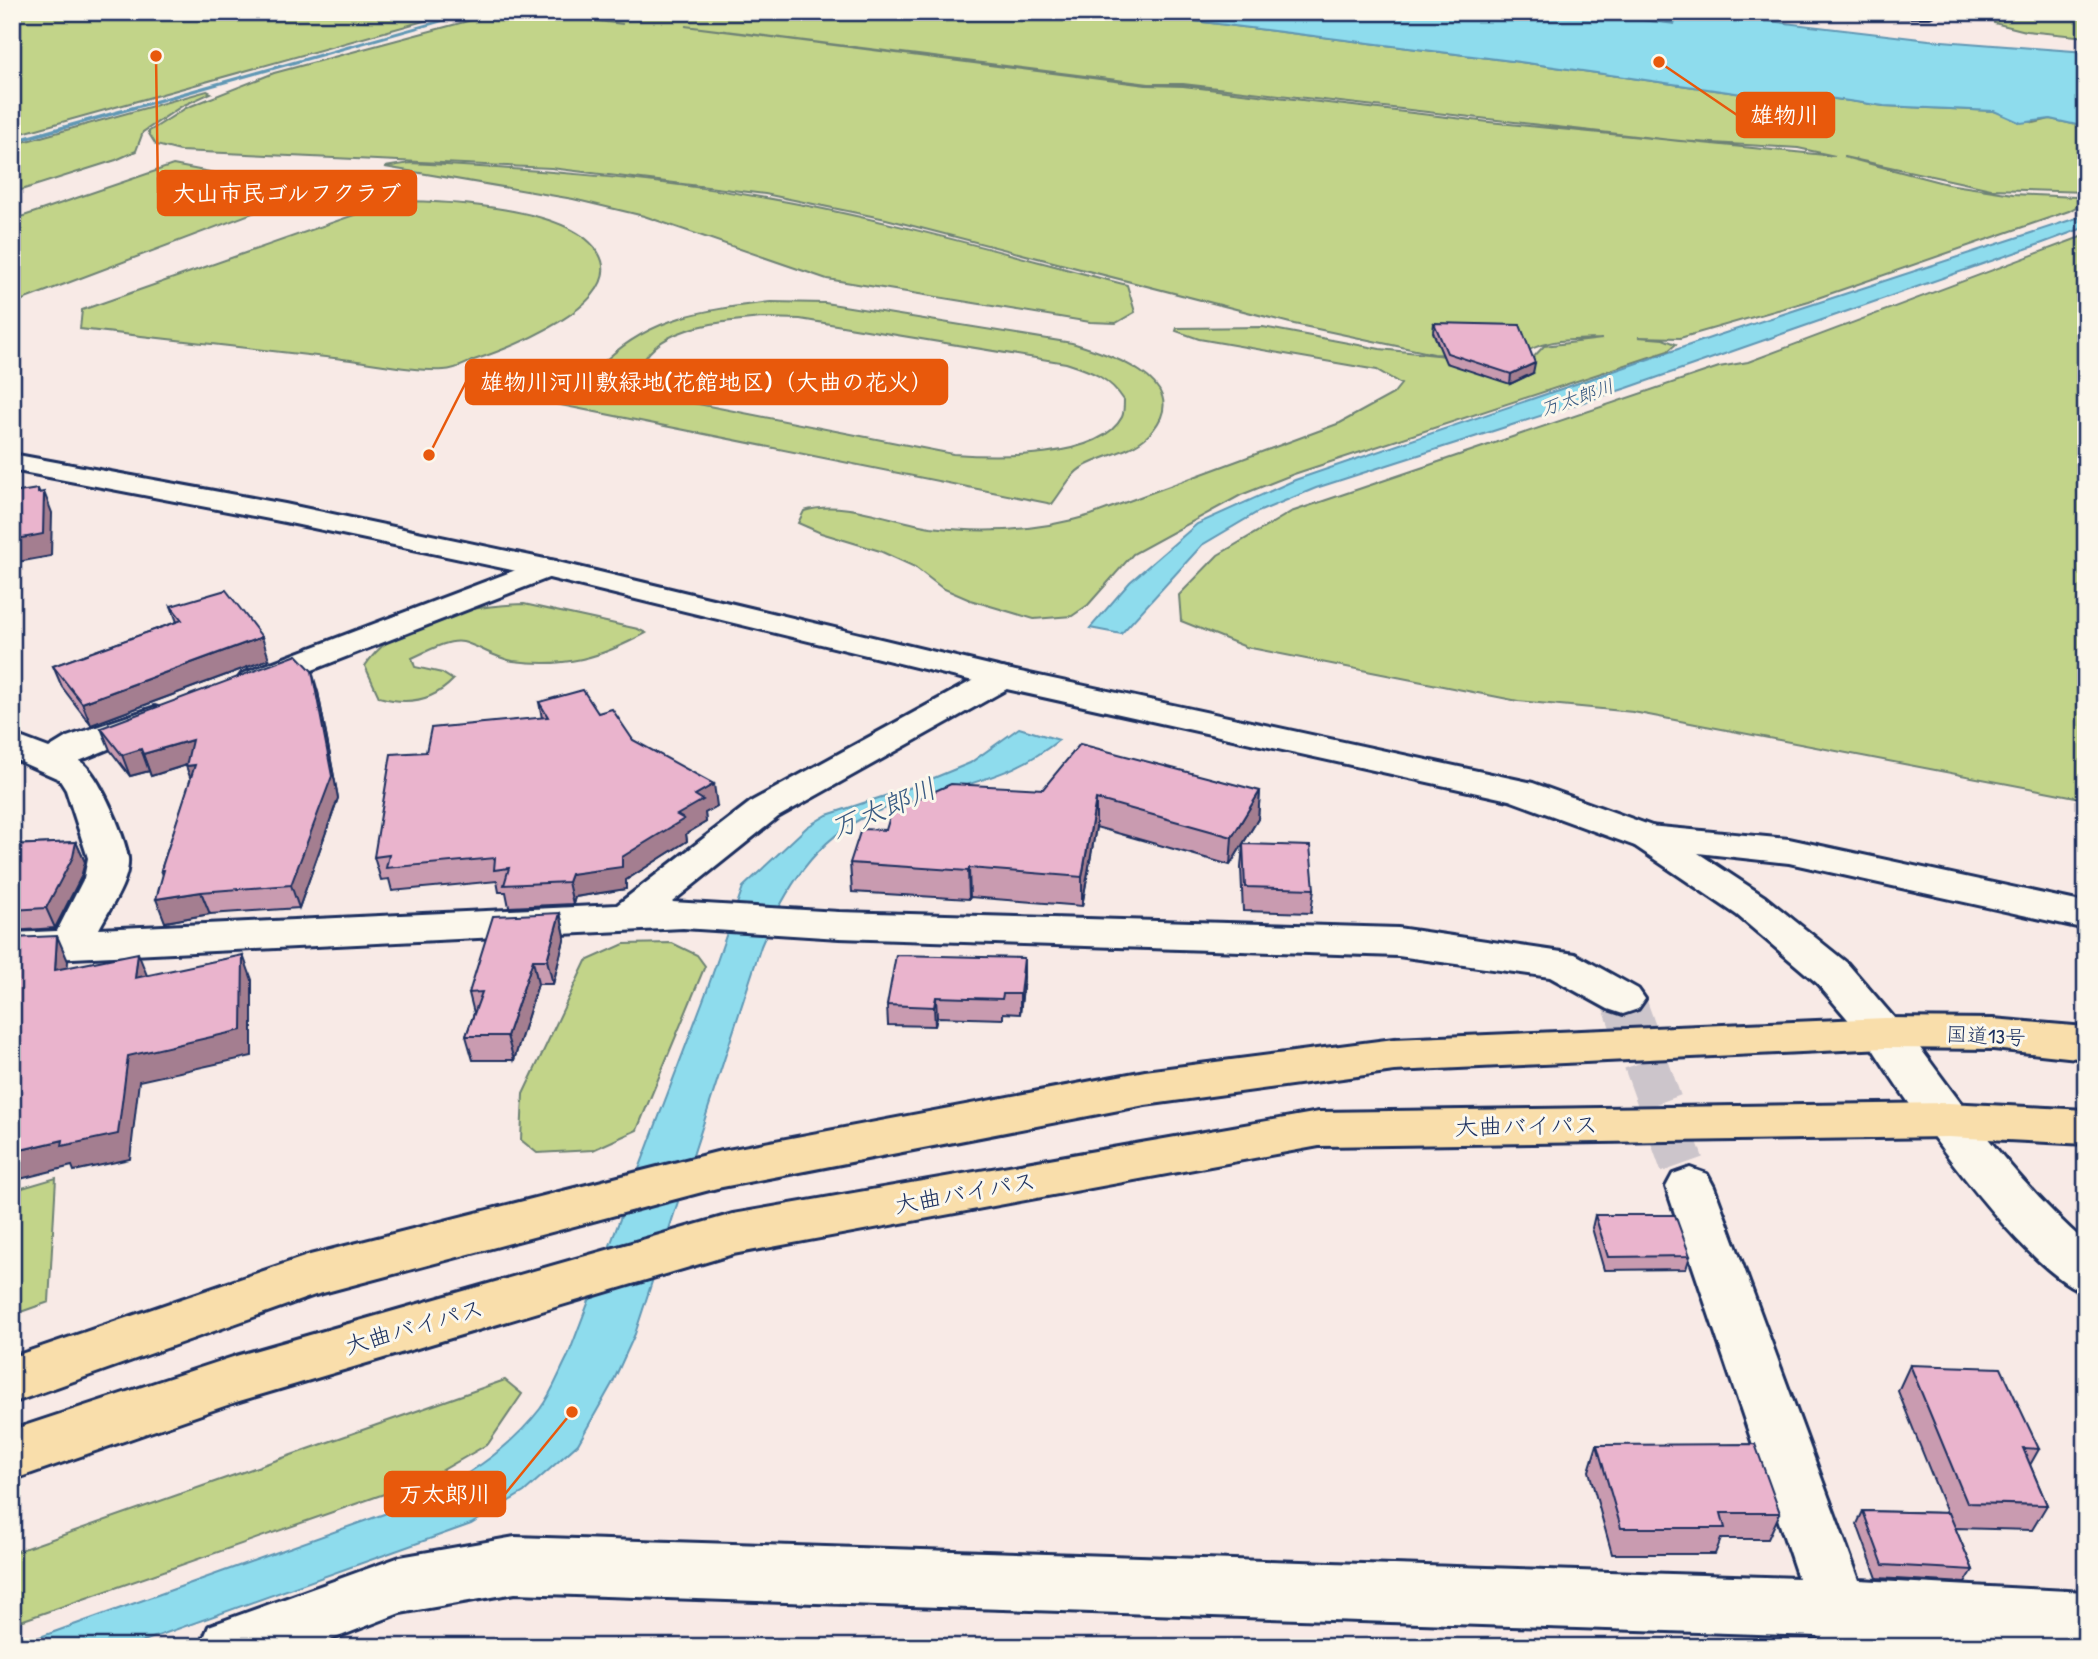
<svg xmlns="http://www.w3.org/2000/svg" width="2098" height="1659" font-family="'Patrick Hand','Klee One',sans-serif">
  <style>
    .green { fill: #c2d489; stroke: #6e8274; stroke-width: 2; fill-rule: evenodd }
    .water { fill: #8edced; stroke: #6097b4; stroke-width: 2 }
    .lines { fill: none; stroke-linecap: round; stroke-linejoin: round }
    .stream { fill: #6097b4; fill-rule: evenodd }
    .street-tunnel { stroke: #ccc5cb; stroke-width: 44; stroke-dasharray: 44 22; stroke-linecap: butt }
    .street-casing { stroke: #1b2f5e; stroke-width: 6 }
    .secondary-casing { stroke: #1b2f5e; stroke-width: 6 }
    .highway-casing { stroke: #1b2f5e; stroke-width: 6 }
    .street { fill: #fbf7ec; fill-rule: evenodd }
    .secondary { fill: #fbf7ec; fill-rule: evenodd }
    .highway { fill: #f9deab; fill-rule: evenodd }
    .wall { fill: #c99bb0; stroke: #1b2f5e; stroke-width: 2 }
    .shaded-wall { fill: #a47e90; stroke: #1b2f5e; stroke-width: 2 }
    .building { fill: #eab4cd; stroke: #1b2f5e; stroke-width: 2 }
    .labels { text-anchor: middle; stroke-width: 6; stroke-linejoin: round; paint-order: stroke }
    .far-water-label { font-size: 19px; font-style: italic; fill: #385a82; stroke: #fbf7ec }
    .street-label { font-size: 21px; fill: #1b2f5e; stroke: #fbf7ec }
    .near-street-label { font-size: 24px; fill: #1b2f5e; stroke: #fbf7ec }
    .near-water-label { font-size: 28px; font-style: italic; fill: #385a82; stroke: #fbf7ec }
    .leader { fill: none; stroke: #e8590c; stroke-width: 2.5 }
    .callout-dot { fill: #e8590c; stroke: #fbf7ec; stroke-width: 2.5 }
    .callout { fill: #e8590c; stroke: #e8590c; stroke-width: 2.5 }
    .callout-label { font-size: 23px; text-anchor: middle; font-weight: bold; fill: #fff }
  </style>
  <rect width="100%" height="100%" fill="#f8eae6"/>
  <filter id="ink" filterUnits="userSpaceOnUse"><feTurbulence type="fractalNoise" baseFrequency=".0143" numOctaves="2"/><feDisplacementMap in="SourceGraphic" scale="14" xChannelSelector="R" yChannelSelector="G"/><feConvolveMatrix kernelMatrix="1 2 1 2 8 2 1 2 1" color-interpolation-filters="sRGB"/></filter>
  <g filter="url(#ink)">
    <g class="green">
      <path d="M12 12H447L449 14 12 136Z"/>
      <path d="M518 12 623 24 544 12H1123L1520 62 1777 99 1828 98 1884 106 1994 111 2034 123 2050 119 2086 127V192L1991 189 1844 157 1947 184 2013 194 2076 197 2086 201 2069 211 1809 301 1680 338 1638 337 1663 339 1676 344 1668 351 1294 474 1241 495 1133 554 1088 605 1072 616 1034 619 970 600 942 588 915 567 880 551 821 533 798 523 804 511C843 499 891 521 931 527 987 534 1038 531 1091 515L1340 423 1393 394 1401 384 1377 370 1199 339 1176 331 1177 328 1263 327 1380 349 1521 364 1529 362 1544 346 1602 339C1573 340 1542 338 1519 357L1434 354 1294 324 886 219 765 194 551 168 180 151 156 145 148 132 186 108 274 73 479 18ZM685 26 1149 84H1183L1679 141 1798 148 1835 156 1489 122 1183 86 1146 85Z"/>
      <path d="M2002 12H2086V37L2026 31 1994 23V17Z"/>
      <path d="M207 91 211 93 182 106 143 132 136 151 116 160 12 193V145Z"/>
      <path d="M410 163C525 169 640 177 754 196 880 217 1003 253 1127 285L1135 312 1116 323 1090 322 827 279 644 216 573 199 385 167Z"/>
      <path d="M173 165 311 191 12 304V220Z"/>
      <path d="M394 201C442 201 573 206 599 254 627 304 507 349 474 360 465 364 454 370 444 370 413 372 366 361 334 358 249 348 165 339 80 329L82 310Z"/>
      <path d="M2086 235V799L1633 712 1518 701 1246 647 1181 621 1179 595 1218 555 1291 512 1719 367 1748 362Z"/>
      <path d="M771 302 825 303 1072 343C1105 353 1194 380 1153 430 1136 452 1105 454 1083 467 1071 473 1061 493 1052 504L476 388 512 368 605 386 606 360C655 315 707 310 771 302ZM763 318 800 319 1066 363C1091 371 1110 378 1124 400 1124 405 1124 413 1122 417 1100 460 994 457 953 454L668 398 646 386 639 371C654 325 722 322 763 318Z"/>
      <path d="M524 604 638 629 646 633C600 658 565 668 513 661 494 658 477 645 463 642 447 639 426 652 412 658L415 667 442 673 453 680C432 702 407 705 379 697L365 666C397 617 470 606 524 604Z"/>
      <path d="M672 943 697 955 705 966 637 1130 593 1150 537 1153 521 1140 523 1094 586 961 624 944Z"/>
      <path d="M56 1178 49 1302 12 1315V1191Z"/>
      <path d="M505 1380 522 1394 488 1444 427 1479 12 1624V1553Z"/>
    </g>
    <g class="water">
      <path d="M1123 12H1577L1675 24 1662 19 1622 12H1693L1929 40 2086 52V127L2050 119 2021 123 1994 111 1884 106 1828 98 1777 99 1520 62Z"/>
      <path d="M2086 215V227L2040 244 1627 388 1316 488 1258 512 1202 545 1121 634 1090 628 1130 582 1197 524 1295 480 1719 335Z"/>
      <path d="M1019 728 1059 740C1027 765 1002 774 963 786 933 795 900 802 871 814 814 839 784 892 761 946L635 1334 613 1382 578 1444 524 1492 471 1524 127 1647H12L412 1504C460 1481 507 1452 540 1409 552 1393 559 1373 568 1356L707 990 743 887 807 827 827 815 912 787 970 763Z"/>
    </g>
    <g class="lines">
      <path class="stream" d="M468 12H478L12 144V140Z"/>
      <path class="street-tunnel" d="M1623 999 1690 1187"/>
      <g class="street-casing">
        <g id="street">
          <path d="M1870 12H1937L1930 16H1877Z"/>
          <path d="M545 559 556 561 560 568 556 575 266 688 254 691 242 688 237 681 242 674Z"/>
          <path d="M1002 668 1014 671 1019 678 1014 685 778 817 672 902 839 912 1398 928 1575 954 1638 989 1645 999 1638 1009 1623 1014 1608 1009 1550 977 1398 956 839 938 683 928 12 961V933L57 931 84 878 88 858 66 790 59 779 12 758V734L49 748 67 737 155 707 167 711 173 718 167 725 79 761C97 768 126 838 128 858 130 881 109 909 99 929L617 905 752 801 990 671Z"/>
          <path d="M1649 826 1789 839 2086 903V929L1789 863 1635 846 1630 838 1635 830Z"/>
          <path d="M1885 1018 1901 1022C1958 1099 2013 1180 2086 1243V1293C2024 1273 1899 1093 1863 1033L1869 1022Z"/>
          <path d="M1690 1168 1707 1174 1714 1187 1859 1580 2086 1592V1647L1881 1639 1884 1647H1822L1818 1636 515 1593 400 1613 312 1647H200L209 1626 400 1557 515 1537 1798 1578 1666 1187 1673 1174Z"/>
        </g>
      </g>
      <g class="secondary-casing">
        <path id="secondary" d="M12 454 285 504 545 559 1002 668 1533 783 1663 830 1765 897 1847 963 1907 1033 1901 1044 1885 1048 1869 1044 1817 983 1737 915 1635 846 1509 800 1002 688 545 577 285 522 12 470Z"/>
      </g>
      <g class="highway-casing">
        <g id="highway">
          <path d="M1885 1018 1993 1019 2086 1027V1059L1993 1049 1885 1048 1394 1071 1145 1105 717 1188 315 1295 12 1403V1357L310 1255 717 1152 1145 1071 1394 1039Z"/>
          <path d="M1948 1103 2086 1110V1144L1948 1137 1319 1146 733 1254 236 1402 12 1480V1430L236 1356 733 1214 1319 1112Z"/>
        </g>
      </g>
      <use href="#street" class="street"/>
      <use href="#secondary" class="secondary"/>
      <use href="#highway" class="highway"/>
    </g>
    <g class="wall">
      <path d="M1434 323 1533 373 1510 384 1446 363 1433 332Z"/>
      <path d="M171 606 269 659 91 725 62 687 53 666 177 622Z"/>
      <path d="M318 692 338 798 299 908 210 914 165 922 163 875 161 870 191 779 187 765 151 776 149 771 130 776 110 750 101 728Z"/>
      <path d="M539 702 598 713 717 806 705 813 706 822 686 834 687 841 626 880V889L575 897 573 904 509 907 506 892H499L497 881 392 891 389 879 381 880 374 857 426 752 542 718Z"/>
      <path d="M1043 789 1260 791 1258 819 1230 865 1096 827 1082 906 970 897 969 899 852 892 850 863 886 830Z"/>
      <path d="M76 842 85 862 81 877 55 928 12 931V845Z"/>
      <path d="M1243 844 1314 889 1311 913 1243 911 1241 868Z"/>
      <path d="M560 913 565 936 553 984H538L514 1060H473L466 1036 474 1013 469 993Z"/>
      <path d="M1024 978 1020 1014 1003 1013V1019L937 1017 935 1026 888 1025 887 1005Z"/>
      <path d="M1595 1215 1690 1256 1686 1269 1604 1270 1592 1228Z"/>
      <path d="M1910 1365 2039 1449 2030 1465 2047 1505 2032 1530 1955 1528 1973 1570 1965 1583 1877 1578 1857 1524 1863 1511 1947 1513 1898 1391Z"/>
      <path d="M1597 1445 1780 1513 1768 1539H1721L1715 1554H1612L1589 1471Z"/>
    </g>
    <g class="shaded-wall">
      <path d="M1535 363 1533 373 1510 384 1511 374Z"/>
      <path d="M38 489 44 503V492L52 513 51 556 12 563V540L38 493Z"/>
      <path d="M262 637 269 659 91 725 82 703Z"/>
      <path d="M312 671 318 692 338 798 299 908 291 885Z"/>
      <path d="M192 740 199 761 151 776 143 754Z"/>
      <path d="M141 749 149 771 130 776 122 755Z"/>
      <path d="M195 765 194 788 186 766Z"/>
      <path d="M714 784 717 806 705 813 706 822 686 834 687 841 626 880V889L575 897 573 904 568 882 571 874 622 857 677 815 695 795Z"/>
      <path d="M1260 791 1258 819 1230 865 1232 837Z"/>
      <path d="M1096 799V827L1082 906V877Z"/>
      <path d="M76 842 85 862 81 877 55 928 46 908Z"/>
      <path d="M969 868 970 897 969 899 968 871Z"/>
      <path d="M201 892 210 914 165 922 156 899Z"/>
      <path d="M560 913 565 936 553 984 547 960Z"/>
      <path d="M57 936 68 961 66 994 55 970Z"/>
      <path d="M138 953 148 978H135Z"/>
      <path d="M243 955 252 980V1056L139 1081 130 1159 74 1171 72 1166 12 1181V1152L63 1140 128 1056Z"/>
      <path d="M1024 958V978L1020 1014V994Z"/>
      <path d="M533 960 538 984 514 1060 507 1036Z"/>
      <path d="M936 997 937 1017 935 1026 934 1007Z"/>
    </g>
    <g class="building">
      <path d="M1434 323 1520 325 1535 363 1511 374 1447 353Z"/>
      <path d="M38 489V493L44 492 43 534 12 540V493Z"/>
      <path d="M226 590 262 637 82 703 53 666 182 620 171 606Z"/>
      <path d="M297 655 312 671 332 776 291 885 201 892 156 899 164 870H161L195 765 186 766 192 740 143 754 141 749 122 755 101 728Z"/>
      <path d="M583 690 598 713 612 709 633 740 714 784 695 795 703 800 677 815 684 819 622 857V867L571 874 568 882 504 885 509 868 494 870 495 858 386 868 389 855 374 857 391 754 426 752 431 728 548 717 539 702Z"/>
      <path d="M1080 744 1260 791 1232 837 1096 799 1082 877 969 868 968 871 850 863 861 829 886 830 892 810 951 784 1043 789Z"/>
      <path d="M76 842 73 857 46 908 12 910V845Z"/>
      <path d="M1243 844 1310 846 1314 889 1245 887Z"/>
      <path d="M560 913 547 960H533L507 1036H466L482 992 469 993 493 916Z"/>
      <path d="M57 936 55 970 138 953 135 978 243 955 242 1030 128 1056 118 1134 62 1146 63 1140 12 1152V938Z"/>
      <path d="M896 955 1024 958 1020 994H1003L1002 999 936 997 934 1007 887 1005Z"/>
      <path d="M1595 1215H1675L1690 1256 1608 1257Z"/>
      <path d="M1910 1365 2001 1368 2039 1449 2023 1448 2047 1505 1967 1503Z"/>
      <path d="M1755 1444 1780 1513H1721L1725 1528H1621L1597 1445Z"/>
      <path d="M1863 1511 1949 1513 1973 1570 1883 1565Z"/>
    </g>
  </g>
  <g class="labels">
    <g class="far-water-label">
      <text transform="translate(1577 397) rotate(-19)" y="7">万太郎川</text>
    </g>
    <g class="street-label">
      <text transform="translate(1986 1036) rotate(3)" y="7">国道13号</text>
    </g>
    <g class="near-street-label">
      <text transform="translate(1526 1126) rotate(-1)" y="8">大曲バイパス</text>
      <text transform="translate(965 1193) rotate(-10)" y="8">大曲バイパス</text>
      <text transform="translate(414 1327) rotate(-16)" y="8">大曲バイパス</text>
    </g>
    <g class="near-water-label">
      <text transform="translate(883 808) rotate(-23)" y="10">万太郎川</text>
    </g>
  </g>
  <path class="leader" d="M1659 62L1737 115M156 56L158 193M429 455L466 382M572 1412L505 1494"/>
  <g class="callout-dot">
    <circle cx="1659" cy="62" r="7"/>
    <circle cx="156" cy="56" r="7"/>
    <circle cx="429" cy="455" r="7"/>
    <circle cx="572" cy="1412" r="7"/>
  </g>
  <g class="callout">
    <rect x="1737" y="93" width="97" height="44" rx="7"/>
    <rect x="158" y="171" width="258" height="44" rx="7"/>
    <rect x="466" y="360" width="481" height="44" rx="7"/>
    <rect x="385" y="1472" width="120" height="44" rx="7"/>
  </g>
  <g class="callout-label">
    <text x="1785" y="123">雄物川</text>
    <text x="287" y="201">大山市民ゴルフクラブ</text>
    <text x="707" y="390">雄物川河川敷緑地(花館地区)（大曲の花火）</text>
    <text x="445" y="1502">万太郎川</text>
  </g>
  <rect width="2098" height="1659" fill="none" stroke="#fbf7ec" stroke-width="42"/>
  <rect x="21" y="21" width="2056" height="1617" fill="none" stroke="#1b2f5e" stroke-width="2.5" filter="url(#ink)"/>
</svg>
